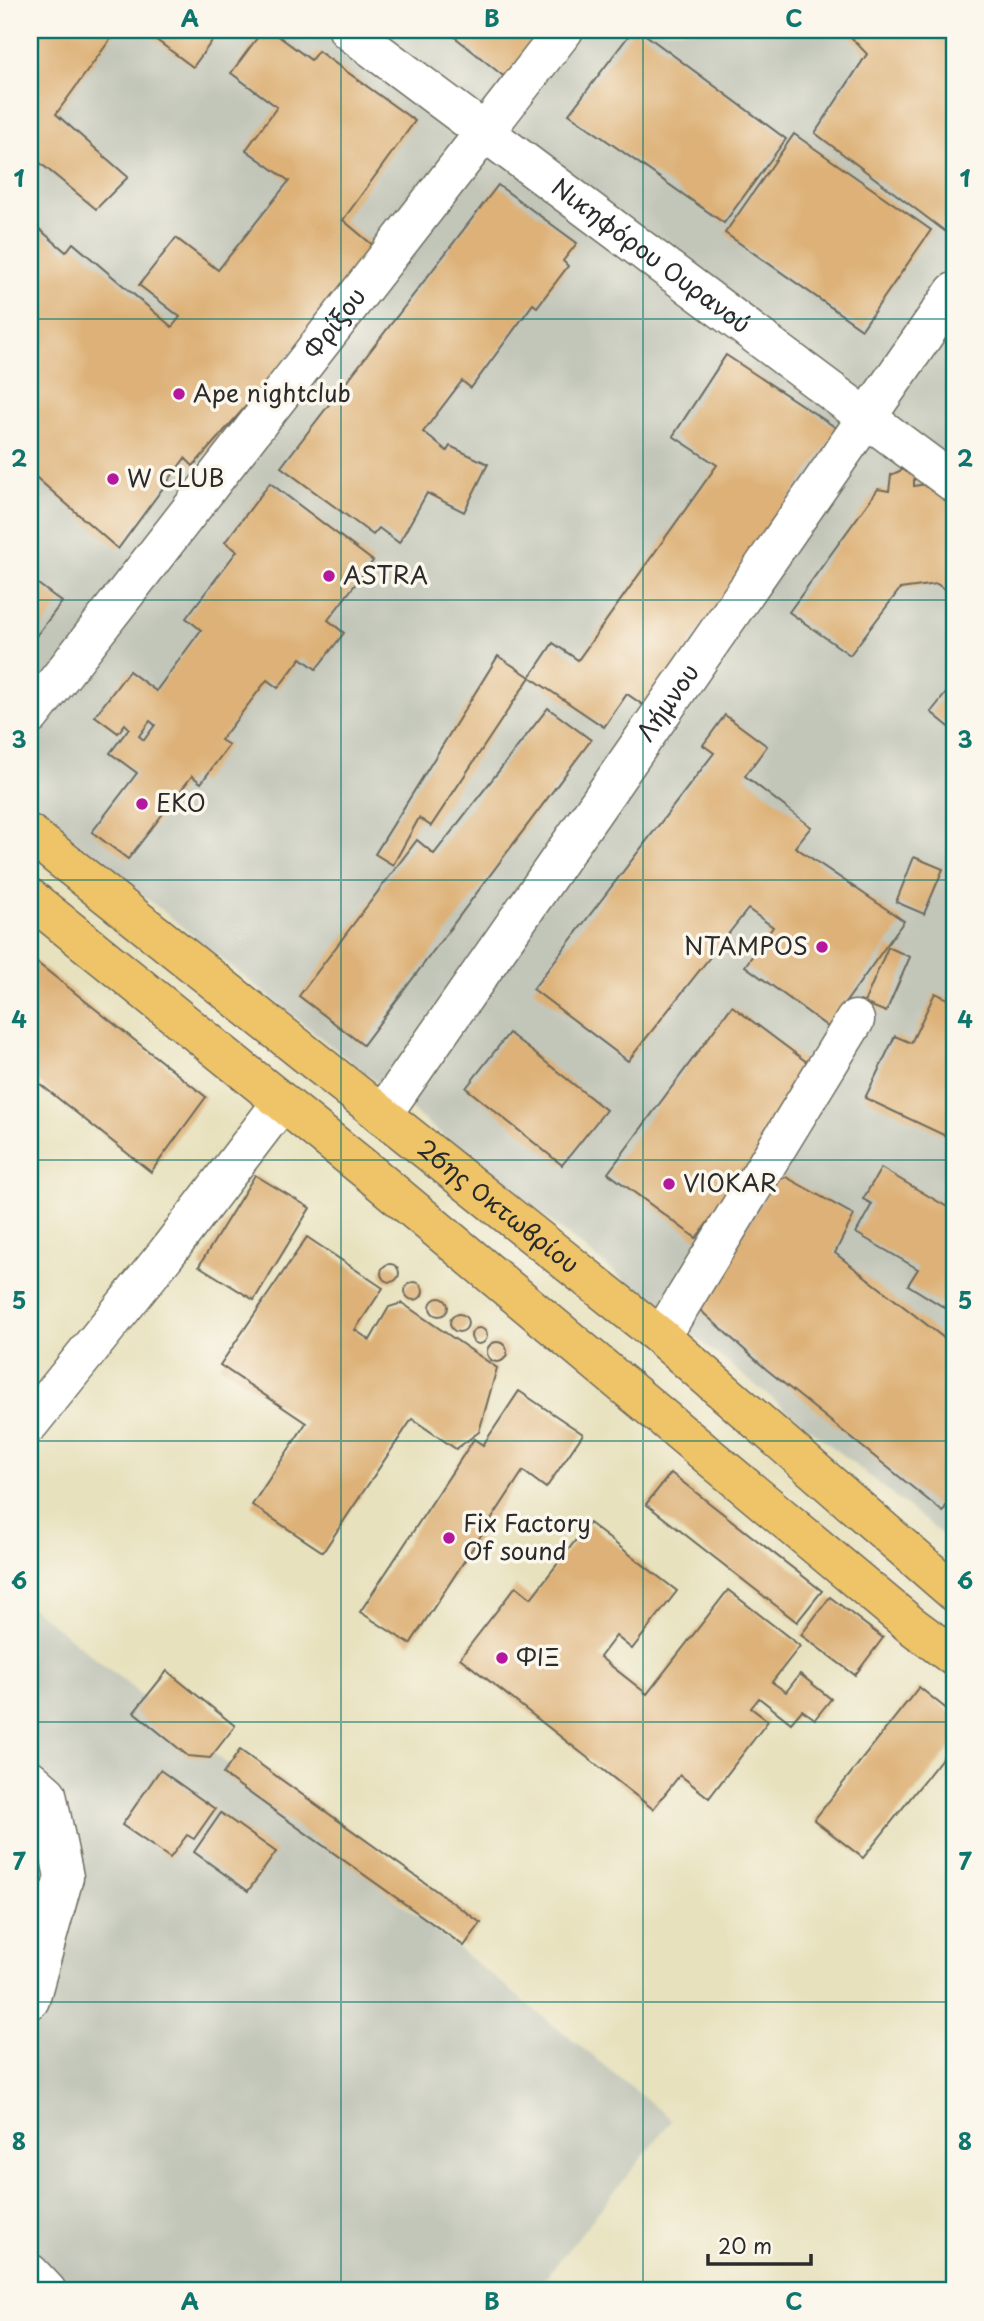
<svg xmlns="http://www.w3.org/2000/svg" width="984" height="2321" font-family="'Playpen Sans',sans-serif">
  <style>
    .industrial { fill: #c2c6b9 }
    .building { fill: #ddb177; fill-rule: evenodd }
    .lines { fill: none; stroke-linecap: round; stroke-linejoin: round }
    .minor-casing { stroke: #6d6b5e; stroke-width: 41 }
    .major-casing { stroke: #6d6b5e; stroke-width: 41 }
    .minor { stroke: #fff; stroke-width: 38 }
    .major { stroke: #efc469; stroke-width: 38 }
    .grid { fill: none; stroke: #0f766e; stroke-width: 2; stroke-opacity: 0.55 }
    .poi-dot { fill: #b5179e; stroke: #fbf7ec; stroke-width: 2.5 }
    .labels { text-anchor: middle; stroke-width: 7; stroke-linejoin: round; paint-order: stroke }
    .street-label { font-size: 24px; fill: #2b2b2b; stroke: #fbf7ec }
    .poi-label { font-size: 24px; fill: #2b2b2b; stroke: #fbf7ec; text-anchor: start }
    .neatline { fill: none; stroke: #0f766e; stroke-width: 2.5 }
    .grid-label { font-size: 23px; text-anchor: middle; font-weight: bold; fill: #0f766e }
  </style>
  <rect width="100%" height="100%" fill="#fbf7ec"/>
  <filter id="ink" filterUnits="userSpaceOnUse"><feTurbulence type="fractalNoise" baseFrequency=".0143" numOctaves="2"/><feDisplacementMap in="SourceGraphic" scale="14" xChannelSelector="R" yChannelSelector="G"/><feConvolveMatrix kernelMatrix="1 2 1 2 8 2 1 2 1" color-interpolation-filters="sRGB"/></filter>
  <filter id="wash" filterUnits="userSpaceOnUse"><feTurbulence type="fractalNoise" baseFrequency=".00686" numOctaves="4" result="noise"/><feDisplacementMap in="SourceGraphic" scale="28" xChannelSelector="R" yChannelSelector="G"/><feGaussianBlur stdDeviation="1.57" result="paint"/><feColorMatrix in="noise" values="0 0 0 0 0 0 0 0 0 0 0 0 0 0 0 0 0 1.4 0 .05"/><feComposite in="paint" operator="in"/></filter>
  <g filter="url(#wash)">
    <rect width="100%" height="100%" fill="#e7e1bd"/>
    <g class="industrial">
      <path d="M30 30H954V1544L30 805Z"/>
      <path d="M30 1606 672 2120 535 2291H30Z"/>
    </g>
    <g id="blocks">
      <g class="building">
        <path d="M30 30H117L56 114 128 177 96 209 34 158 30 168Z"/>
        <path d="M149 30H220L193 67 147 33Z"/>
        <path d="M263 30H270L311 60 318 51 415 121 343 220 375 247 256 395 193 466 185 458 118 549 30 472V297L36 289 30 284V221L66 252 73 243 172 327 180 317 139 285 176 238 218 270 289 181 246 150 277 107 231 73Z"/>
        <path d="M446 30H562L512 83Z"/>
        <path d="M633 30H639L786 139 724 223 569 114Z"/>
        <path d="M844 30H954V238L815 133 867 54Z"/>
        <path d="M794 134 931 230 862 329 725 233Z"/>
        <path d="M498 185 577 243 563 261 568 266 537 307 533 304 471 388 462 381 423 432 447 451 450 446 488 464 464 512 427 493 399 543 379 528 373 535 281 467Z"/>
        <path d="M726 355 838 429 646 707 627 694 604 727 530 677 553 643 578 660 717 465 673 436Z"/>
        <path d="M904 469 914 477V486L926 484 954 505V596L937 584 900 589 850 655 789 612 878 489 889 491 891 475Z"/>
        <path d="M270 483 373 561 328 620 344 633 316 669 301 658 278 688 267 680 221 740 229 745 201 783 192 776 128 859 92 832 137 773 110 753 129 728 125 724 118 733 95 716 129 671 156 691 201 630 186 618 237 551 225 542ZM150 721 155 725 144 740 139 736Z"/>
        <path d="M30 578 62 602 30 644Z"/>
        <path d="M498 656 530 677 431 826 419 818 393 865 375 854Z"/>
        <path d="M954 683V731L931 712Z"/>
        <path d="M548 708 591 740 363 1045 299 996 417 840 434 854Z"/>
        <path d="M725 715 767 746 745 776 811 827 795 847 904 921 828 1027 745 966 773 927 748 909 628 1061 533 989 714 753 703 745Z"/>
        <path d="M914 857 943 869 924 914 896 902Z"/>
        <path d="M888 947 910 957 886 1012 864 1003Z"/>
        <path d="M30 957 206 1097 151 1172 30 1076Z"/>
        <path d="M935 993 954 1002V1134L952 1139 865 1098 895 1036 911 1043Z"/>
        <path d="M732 1006 820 1072 696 1238 608 1173Z"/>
        <path d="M509 1033 606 1110 562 1165 466 1088Z"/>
        <path d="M881 1168 954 1211V1304L950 1311 908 1285 918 1269 856 1233 872 1204 863 1199Z"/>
        <path d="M255 1175 310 1208 254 1300 199 1266Z"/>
        <path d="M786 1177 854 1215 835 1253 944 1338 954 1326V1490L943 1512 766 1369 700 1310 773 1182Z"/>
        <path d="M307 1237 383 1288 355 1330 370 1340 389 1307 402 1303 497 1368 479 1432 456 1449 412 1419 323 1552 252 1505 306 1423 220 1365Z"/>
        <circle cx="390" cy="1273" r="9"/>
        <circle cx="414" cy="1291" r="9"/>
        <circle cx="439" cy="1307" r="9"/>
        <circle cx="459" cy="1323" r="9"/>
        <circle cx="479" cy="1336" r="8"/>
        <circle cx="497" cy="1352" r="10"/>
        <path d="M519 1391 583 1434 546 1488 523 1471 410 1644 360 1612 474 1439 483 1445Z"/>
        <path d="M671 1473 822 1591 797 1622 646 1504Z"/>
        <path d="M589 1523 677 1591 632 1649 616 1636 600 1657 647 1694 728 1590 800 1646 772 1682 786 1692 800 1674 831 1699 815 1719 802 1710 791 1723 759 1698 751 1708 768 1721 709 1798 680 1775 653 1809 460 1658 516 1586 531 1598Z"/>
        <path d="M830 1597 883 1638 855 1675 801 1635Z"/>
        <path d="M167 1671 235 1726 210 1758 188 1756 134 1712Z"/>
        <path d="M919 1687 954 1715V1743L863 1858 814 1820Z"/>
        <path d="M240 1750 481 1923 464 1946 223 1774Z"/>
        <path d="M160 1770 215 1809 194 1839 187 1835 170 1858 122 1825Z"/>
        <path d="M221 1813 276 1852 248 1891 194 1852Z"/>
      </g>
    </g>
  </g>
  <g filter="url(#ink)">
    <use href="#blocks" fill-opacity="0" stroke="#6d6b5e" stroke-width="2"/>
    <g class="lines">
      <g class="minor-casing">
        <g id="minor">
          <path id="s1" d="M348 30 954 483"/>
          <path id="s2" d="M30 716 564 30"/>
          <path id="s3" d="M382 1115 954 292"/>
          <path d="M661 1337 855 1020"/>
          <path d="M30 1423 166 1254 282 1102"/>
          <path d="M30 1779 47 1794 64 1877 30 2000"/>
          <path d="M30 2273 47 2291"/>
        </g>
      </g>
      <g class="major-casing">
        <g id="major">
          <path id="s4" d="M30 834 661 1337 954 1592"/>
          <path d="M30 898 371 1174 911 1625 954 1657"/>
        </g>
      </g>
      <use href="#minor" class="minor"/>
      <use href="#major" class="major"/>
    </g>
  </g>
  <path class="grid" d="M341 30V2291M643 30V2291M30 319H954M30 600H954M30 880H954M30 1160H954M30 1441H954M30 1722H954M30 2002H954"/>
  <g class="poi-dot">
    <circle cx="179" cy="394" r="7"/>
    <circle cx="113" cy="479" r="7"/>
    <circle cx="329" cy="576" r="7"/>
    <circle cx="142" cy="804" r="7"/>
    <circle cx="822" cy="947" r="7"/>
    <circle cx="669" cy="1184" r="7"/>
    <circle cx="449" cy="1538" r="7"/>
    <circle cx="502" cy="1658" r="7"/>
  </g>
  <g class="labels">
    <g class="street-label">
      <text dy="8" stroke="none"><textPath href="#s1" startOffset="378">Νικηφόρου Ουρανού</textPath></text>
      <text dy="8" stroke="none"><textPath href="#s2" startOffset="497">Φρίξου</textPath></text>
      <text dy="8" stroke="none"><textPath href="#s3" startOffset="502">Λήμνου</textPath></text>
      <text dy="8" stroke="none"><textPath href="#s4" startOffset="598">26ης Οκτωβρίου</textPath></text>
    </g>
    <g class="poi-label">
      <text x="193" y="402">Ape nightclub</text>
      <text x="127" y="487">W CLUB</text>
      <text x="343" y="584">ASTRA</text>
      <text x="156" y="812">EKO</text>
      <text x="808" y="955" text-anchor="end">NTAMPOS</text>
      <text x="683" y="1192">VIOKAR</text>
      <text x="463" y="1532">Fix Factory<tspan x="463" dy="28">Of sound</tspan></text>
      <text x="516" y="1666">ΦΙΞ</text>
    </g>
  </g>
  <rect width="984" height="2321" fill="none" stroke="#fbf7ec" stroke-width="77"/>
  <path d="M708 2254v10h103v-10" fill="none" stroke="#2b2b2b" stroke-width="3.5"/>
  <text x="718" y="2254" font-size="21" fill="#2b2b2b" stroke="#fbf7ec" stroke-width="5" paint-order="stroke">20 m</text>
  <rect x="38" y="38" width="908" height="2244" class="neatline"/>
  <g class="grid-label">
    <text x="190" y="27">A</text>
    <text x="492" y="27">B</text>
    <text x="794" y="27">C</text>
    <text x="19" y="187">1</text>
    <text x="965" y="187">1</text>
    <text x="19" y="467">2</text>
    <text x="965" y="467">2</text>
    <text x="19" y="748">3</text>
    <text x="965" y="748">3</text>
    <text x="19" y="1028">4</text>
    <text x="965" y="1028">4</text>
    <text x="19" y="1309">5</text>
    <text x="965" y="1309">5</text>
    <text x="19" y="1589">6</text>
    <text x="965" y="1589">6</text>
    <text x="19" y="1870">7</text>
    <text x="965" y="1870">7</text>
    <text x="19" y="2150">8</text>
    <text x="965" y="2150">8</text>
    <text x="190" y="2310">A</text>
    <text x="492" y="2310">B</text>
    <text x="794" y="2310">C</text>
  </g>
</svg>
